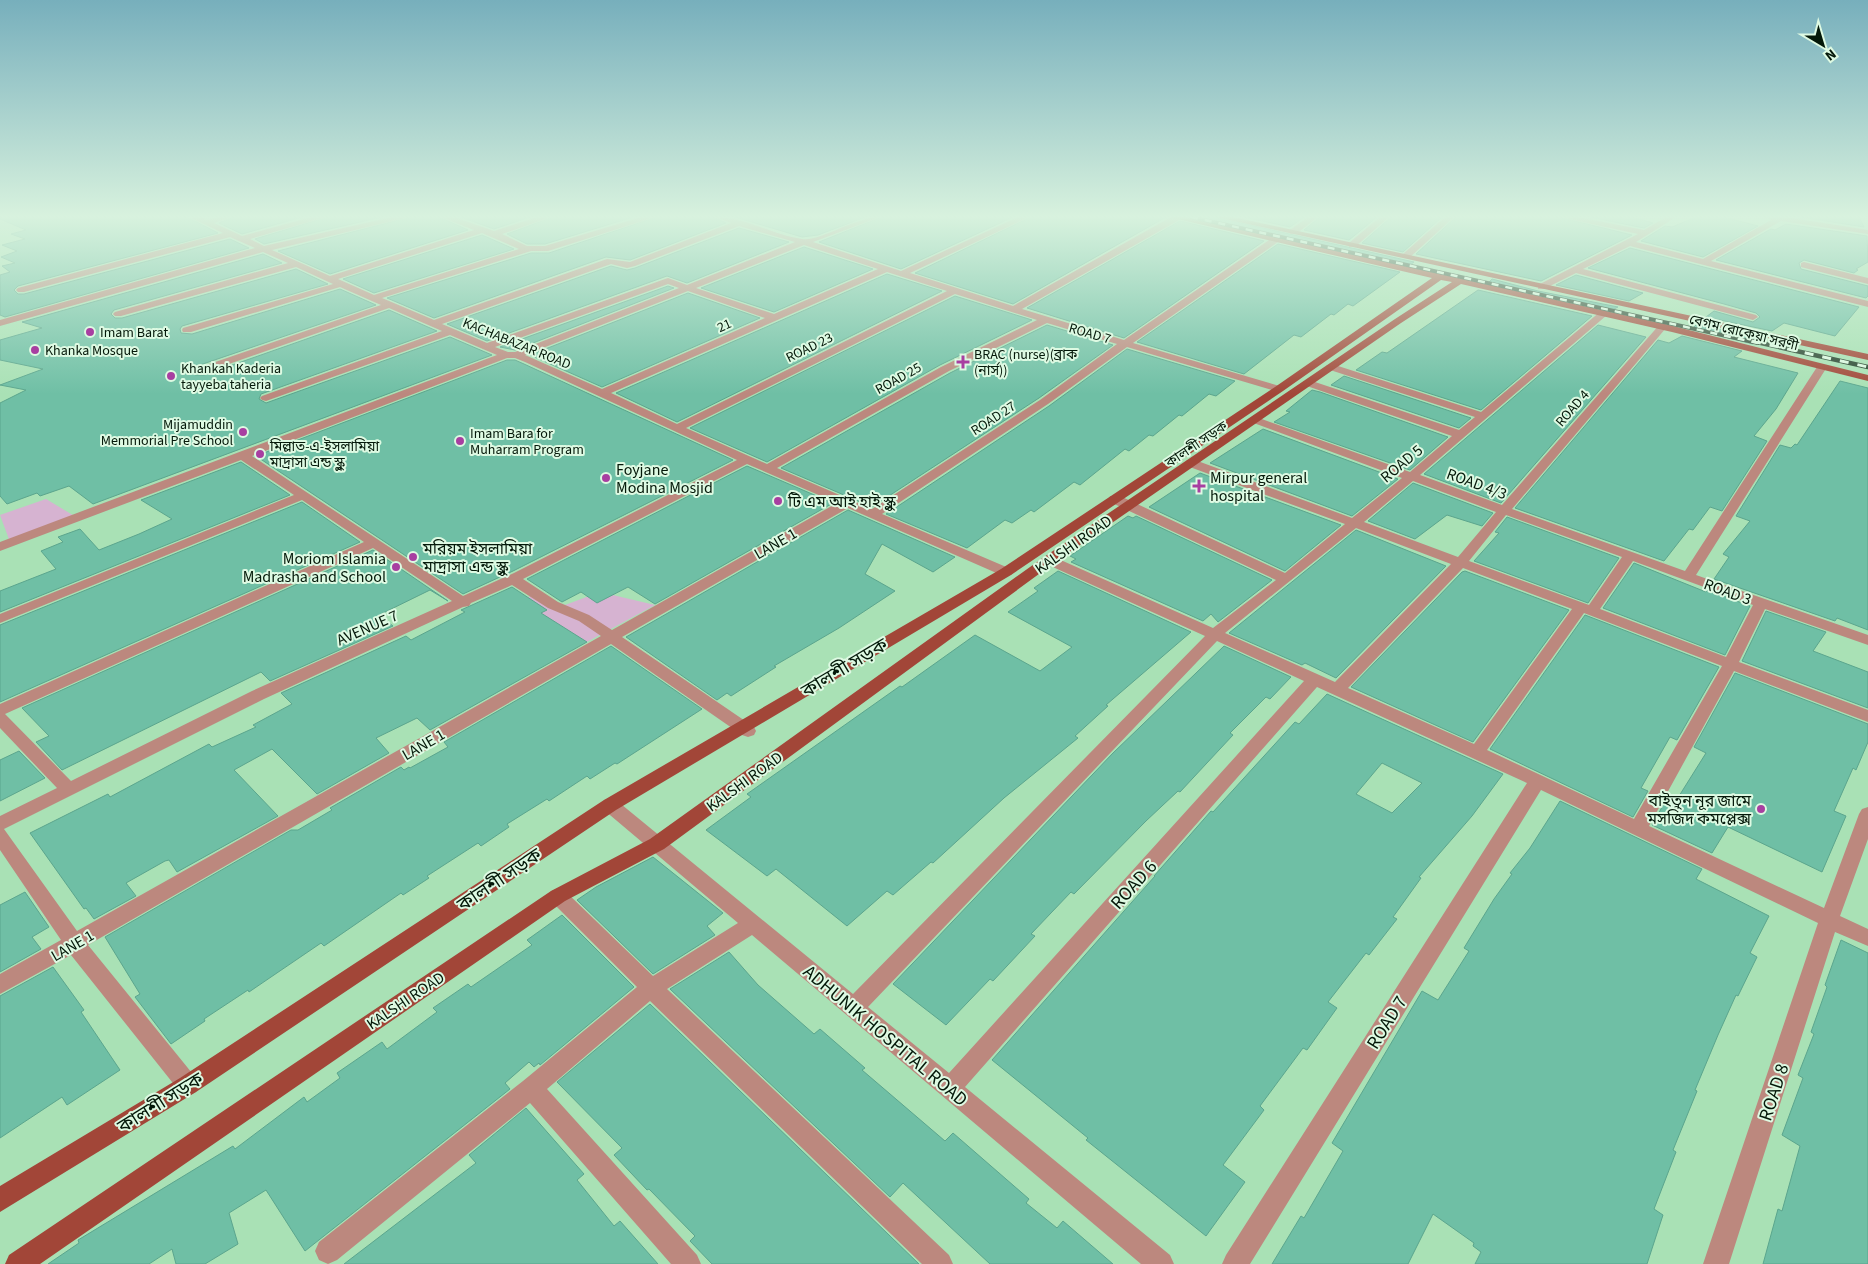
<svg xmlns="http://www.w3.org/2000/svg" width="1868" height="1264" font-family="'Source Sans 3','Noto Sans Bengali',sans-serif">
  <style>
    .green { fill: #d6b3d1 }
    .building { fill: #6fbfa5; stroke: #5ba58d; fill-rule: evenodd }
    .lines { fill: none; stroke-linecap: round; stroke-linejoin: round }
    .minor { fill: #bc887e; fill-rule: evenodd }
    .major { fill: #a24638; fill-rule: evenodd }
    .rail-far1-casing { stroke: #294530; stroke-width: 4 }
    .rail-casing { stroke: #294530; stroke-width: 4.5 }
    .rail-far1 { stroke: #defae3; stroke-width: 2.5; stroke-dasharray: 7; stroke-linecap: butt }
    .rail { stroke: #defae3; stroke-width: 3; stroke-dasharray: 9; stroke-linecap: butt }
    .poi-dot { fill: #a83fa1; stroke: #defae3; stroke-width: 2 }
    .labels { text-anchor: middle; stroke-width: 4; stroke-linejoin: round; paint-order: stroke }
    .far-street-label { font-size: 14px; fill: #041809; stroke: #defae3 }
    .far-poi-label { font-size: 14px; fill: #041809; stroke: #defae3; text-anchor: start }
    .street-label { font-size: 16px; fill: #041809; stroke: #defae3 }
    .poi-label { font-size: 16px; fill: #041809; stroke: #defae3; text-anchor: start }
    .near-street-label { font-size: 19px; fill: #041809; stroke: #defae3 }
  </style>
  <rect width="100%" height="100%" fill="#a9e1b5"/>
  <g class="green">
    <path d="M46 499 76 517 10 542 0 515Z"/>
    <path d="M600 592 655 605 563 655 495 608 535 595 565 605Z"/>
  </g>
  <g class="building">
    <path d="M0 217H187L218 233 18 286 14 290 18 294H24L230 239 249 248 5 317 0 315V275L10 272 2 266 15 263 1 257 17 251 2 245 25 239 11 234 26 230 0 219Z"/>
    <path d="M233 217H302L242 234 219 223Z"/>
    <path d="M328 217H382L264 244 255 239Z"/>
    <path d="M411 217H439L468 230 330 274 278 251Z"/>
    <path d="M461 217H530L494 229Z"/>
    <path d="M553 217H633L545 244H527L507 234Z"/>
    <path d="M657 217H713L726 223 630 260 606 257 434 318 387 298 531 253H549Z"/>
    <path d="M735 217H865L818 235 802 237Z"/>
    <path d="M882 217H1013L901 269 819 242Z"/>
    <path d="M1031 217H1166L1013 304 915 273Z"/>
    <path d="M1196 217H1214L1414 262 1410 265Z"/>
    <path d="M1244 217H1304L1290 227Z"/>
    <path d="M1320 217H1377L1349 240 1304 230Z"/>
    <path d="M1391 217H1442L1403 252 1362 243Z"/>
    <path d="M1456 217H1558L1632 235 1541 281 1416 254Z"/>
    <path d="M1590 217H1632L1653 223 1644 228Z"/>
    <path d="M1696 217H1724L1758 226 1703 257 1641 241 1665 226 1672 227Z"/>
    <path d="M1801 217H1859L1864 227Z"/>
    <path d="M1180 221 1264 241 1124 338 1027 308Z"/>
    <path d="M1786 224 1867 236 1868 262 1856 269 1858 270 1854 273 1804 260 1799 263 1801 269 1868 286V296L1866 298 1716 260 1771 229 1775 230Z"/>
    <path d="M739 228 789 242 687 283 667 276 487 341 447 324 611 266 627 270 635 268Z"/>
    <path d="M482 235 514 249 374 293 343 279Z"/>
    <path d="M1278 244 1400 272 1353 306 1348 304 1334 315 1331 314 1301 337 1294 335 1244 374 1137 342Z"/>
    <path d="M804 247 873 269 774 312 701 288Z"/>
    <path d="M1630 248 1859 307 1835 336 1784 323 1772 331 1706 317 1714 311 1753 322 1760 317 1756 313 1724 304 1588 268Z"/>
    <path d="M263 254 282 263 114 310 111 314 115 318H122L296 269 328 284 182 326 180 329 181 333 192 334 340 289 376 305 194 367 192 372 195 375H204L389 310 437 331 261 394 259 399 266 403 450 337 492 355 93 504 69 486 40 496 37 493 7 504 0 496V403L26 390 0 385 43 369 0 360V340L42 328 22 322Z"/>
    <path d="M887 274 942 291 677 422 616 393Z"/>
    <path d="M1576 275 1643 293 1629 301 1556 285Z"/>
    <path d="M1492 279 1538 291 1618 307 1612 310 1488 283Z"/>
    <path d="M668 286 674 288 515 350 500 347Z"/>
    <path d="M1478 290 1592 316 1481 410 1356 370 1382 352 1387 353Z"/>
    <path d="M688 293 760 318 602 387 530 355Z"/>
    <path d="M955 296 1032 320 940 365 767 462 690 428Z"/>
    <path d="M1697 324 1761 339 1753 344 1692 329Z"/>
    <path d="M1047 325 1113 345 1039 398 872 507 781 468 950 373Z"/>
    <path d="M1598 325 1646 337 1501 503 1424 474Z"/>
    <path d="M1682 336 1742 351 1734 357 1798 373 1776 409 1754 436 1767 441 1722 511 1710 507 1693 530 1689 529 1664 561 1515 508 1658 340 1669 343Z"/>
    <path d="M1127 349 1235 381 1216 396 1209 394 1182 416 1179 415 1153 436 1149 435 1129 451 1125 449 1080 485 1074 482 1034 512 1031 510 1012 523 1005 520 967 548 886 514 1049 406Z"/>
    <path d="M507 360H515L524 364 733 460 513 571 463 594 256 456Z"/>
    <path d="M1344 376 1471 418 1459 428 1331 385Z"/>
    <path d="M1840 381 1868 388V630L1837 618 1835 621 1714 579 1729 557 1723 554 1750 521 1736 516 1780 445 1791 448 1795 444 1797 445Z"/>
    <path d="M1312 390 1320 392 1448 437 1410 470 1274 422 1290 412 1286 411Z"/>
    <path d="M1263 429 1398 479 1352 516 1210 463Z"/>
    <path d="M241 462 290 495 0 612V591L56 569 41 551 63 542 58 537 80 529 99 550 139 534 172 519 141 500Z"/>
    <path d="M747 466 833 503 655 604 628 587 597 603 581 592 562 602 527 579Z"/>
    <path d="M1200 473 1341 525 1285 571 1149 507Z"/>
    <path d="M1413 483 1493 513 1482 526 1447 515 1415 539 1368 521Z"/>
    <path d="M302 502 360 542 0 702V625Z"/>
    <path d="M848 510 955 557 933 572 882 544 865 574 895 591 839 628 774 666 776 667 731 696 727 693 717 700 626 637Z"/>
    <path d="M1128 516 1133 518 1136 516 1272 580 1218 622 1211 614 1203 621 1071 562 1076 559 1070 556Z"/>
    <path d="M1507 517 1619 558 1588 603 1474 561 1499 533 1495 532Z"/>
    <path d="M1356 530 1446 566 1336 678 1305 663 1302 665 1229 633Z"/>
    <path d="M373 550 448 601 430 590 379 615 393 626 270 681 261 672 62 770 36 742 49 736 22 708Z"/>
    <path d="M1634 563 1706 592 1707 590 1750 606 1725 655 1603 608Z"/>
    <path d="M1058 571 1191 632 1106 705 1108 706 1075 736 1078 738 1004 798 933 863 931 862 893 895 887 891 847 926 776 869 767 876 706 830 751 797 747 794 900 686 902 687 975 635 1040 671 1072 647 1008 612 1038 591 1034 588Z"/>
    <path d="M1465 571 1569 610 1473 742 1351 687 1462 572Z"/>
    <path d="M512 587 547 610 541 613 587 642 430 730 417 718 376 738 389 753 317 794 272 749 234 770 278 816 177 872 169 860 165 861 126 883 136 896 94 919 86 908 84 909 30 833 108 794 110 797 209 744 212 747 256 727 253 725 292 704 281 693 406 636 411 640 465 612 461 610Z"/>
    <path d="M1766 611 1826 632 1813 651 1868 672V708L1742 661Z"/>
    <path d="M1585 615 1719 667 1677 740 1670 737 1641 788 1648 791 1633 817 1490 749Z"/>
    <path d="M611 646 702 709 617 764 615 763 590 779 587 776 549 801 547 799 507 824 509 827 481 846 478 843 427 876 429 878 403 895 401 893 324 946 321 943 249 992 248 990 204 1019 205 1021 171 1044 135 997 140 994 105 937 291 830H298L332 810 330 808 401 767 404 770 409 767 410 768 448 747 444 742Z"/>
    <path d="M1224 646 1291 677 1270 699 1266 697 1230 733 1233 735 1180 792 1178 791 1146 821 1074 894 1071 892 1031 934 1035 936 993 981 990 979 946 1025 893 984 1113 753Z"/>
    <path d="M1735 673 1868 724V742L1856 770 1853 768 1834 811 1846 816 1822 872 1728 827 1712 853 1652 825 1666 800 1674 804 1706 753 1694 747Z"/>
    <path d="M1327 694 1503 774 1472 816 1419 877 1421 878 1393 917 1397 919 1369 955 1366 953 1328 1002 1337 1008 1307 1050 1303 1048 1260 1106 1264 1110 1223 1165 1245 1182 1206 1236 1086 1140 1088 1138 992 1060 1155 876H1154L1211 811 1213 812 1295 722 1299 724ZM1382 763 1422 783 1392 813 1356 794Z"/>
    <path d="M19 751 45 778 0 801V760Z"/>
    <path d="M1560 801 1702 869 1696 879 1769 916 1750 953 1757 957 1738 996 1736 995 1718 1035 1695 1090 1697 1091 1673 1150 1676 1152 1654 1209 1663 1215 1647 1264H1475L1481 1252 1473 1246 1474 1243 1433 1214 1408 1264H1272L1301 1216 1304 1218 1343 1151 1332 1143 1422 991 1438 1000 1469 951 1464 948 1494 899 1512 874 1510 873 1530 848Z"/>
    <path d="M653 857 723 913 707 926 715 935 653 974 577 900 596 887Z"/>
    <path d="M25 892 49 927 32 937 41 949 0 972V905Z"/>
    <path d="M562 915 634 987 540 1065 539 1063 534 1067 529 1062 505 1083 510 1089 305 1251 266 1190 229 1213 238 1244 205 1264H176L172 1249 149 1264H48L79 1243 78 1240 83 1237 233 1146 235 1149 304 1097 307 1102 340 1078 337 1073 382 1042 387 1049 437 1012 433 1008 468 984 471 987 532 945 527 940Z"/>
    <path d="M1841 940 1868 953V1264H1763L1778 1209 1782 1211 1800 1146 1782 1135 1803 1078 1798 1075 1814 1034 1811 1032 1827 987 1825 985Z"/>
    <path d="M729 952 758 985 814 1034 820 1029 865 1068 862 1070 945 1141 953 1133 1029 1199 1026 1203 1057 1228 1063 1221 1113 1264H990L903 1183 890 1197 670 989Z"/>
    <path d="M53 967 84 1010 81 1012 120 1070 67 1105 62 1097 0 1138V996Z"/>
    <path d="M650 1004 919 1264H712L690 1241 695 1236 649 1189 647 1190 614 1155 622 1148 557 1082Z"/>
    <path d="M526 1108 584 1174 577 1180 614 1226 620 1221 658 1264H344L476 1163 469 1155Z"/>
  </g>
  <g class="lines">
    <g class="minor">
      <path d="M189 217H201L207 220 217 217H231L214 223 242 236 311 217H326L250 239 264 246 392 217H409L272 250 330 276 474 230 441 217H454L494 231 537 217H551L502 234 527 246H545L641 217H655L548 251H531L382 298 434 320 607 259 630 262 731 223 715 217C746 217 772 235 802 239 820 242 855 217 880 217L813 242 901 271 1018 217H1029L910 273 1013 306 1171 217H1180L1179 220 1022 309 1124 340 1272 238H1278V242L1133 343 1283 387 1284 389 1279 392 1275 391 1127 347 1048 404 882 514 1011 569 1013 572 1011 575H1001L848 508 622 637 754 727 756 731 754 735 748 737 742 735 611 644 88 945 196 1078 199 1085 196 1092 188 1096 180 1092 71 955 0 994V974L61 940 0 850V816L57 788 0 728V704L364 542 302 500 0 623V614L294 495 241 460 0 551V542L497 355 450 335 266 401 262 400 260 398 262 396 442 331 389 308 203 373H195L194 371 195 369 381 305 340 287 191 332H183L182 330 183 328 333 284 296 267 121 316H115L113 314 115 312 288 263 263 252 0 326V320L255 248 230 237 24 292H18L16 290 18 288 223 233ZM739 226 795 242 687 285 668 278 665 279 487 343 442 324 611 264 627 268 635 266ZM482 233 519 249 374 295 338 279ZM804 245 878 269 774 314 696 288ZM887 272 947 291 677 424 611 393ZM668 284 679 288 515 352H508L495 347ZM688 291 765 318 602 389 525 355ZM955 294 1037 320 941 367 767 464 686 428ZM1047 323 1117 344 1040 400 872 509 777 468 949 371ZM507 358H515L525 362 737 460 514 573 463 596 252 456ZM747 464 837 503 612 630 589 615 558 602 523 579ZM373 548 452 601 252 691 71 781 5 714ZM512 585 548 608 579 621 601 636 77 931 4 829 264 699 463 607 469 606 471 603Z"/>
      <path d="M1308 217H1318L1296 234H1290V230Z"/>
      <path d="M1380 217H1389L1355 247H1349V243Z"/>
      <path d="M1445 217H1454L1409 258H1403V254Z"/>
      <path d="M1560 217H1578L1644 230 1666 217H1676L1636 242 1703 259 1771 220 1763 217H1786L1868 230V234L1781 221 1711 261 1868 301V307L1630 246 1583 269 1756 315 1758 317 1753 320 1576 273 1544 289H1538V285L1638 234Z"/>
      <path d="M1804 262 1868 278V284L1801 267V263Z"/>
      <path d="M1604 310 1607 311V315L1420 475 1502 505 1660 324H1666V328L1512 509 1685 571 1817 367 1818 365H1826L1827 367 1696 575 1868 635V645L1765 609 1739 662 1868 710V722L1734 671 1649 826 1824 908 1859 814 1862 809 1868 807V839L1840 916 1868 929V946L1835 932 1729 1264H1703L1818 923 1541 790 1250 1264H1222L1226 1255 1527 783 1317 687 965 1087 1170 1255 1174 1264H1141L752 935 667 989 949 1255 953 1264H922L650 1001 547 1089 697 1255 701 1264H671L530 1103 337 1260 328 1264 319 1260 315 1251 319 1242 523 1081 637 987 551 901 548 896 551 891 558 888 565 891 653 976 738 923 604 810 601 805 604 800 610 798 616 800 853 994 1205 636 1044 563 1042 560 1044 557H1054L1213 628 1276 580 1110 502 1109 499 1110 496H1120L1285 573 1345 524 1187 466 1185 463 1187 460H1195L1352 518 1402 478 1251 422 1249 420 1251 418H1259L1410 472 1452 436 1304 385 1303 383 1304 381H1312L1459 430 1475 417 1327 369 1326 367 1327 365H1335L1481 412 1601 311ZM1413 481 1496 512 1458 557 1364 522ZM1506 515 1622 557 1589 605 1469 561ZM1356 528 1451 564 1335 682 1225 633ZM1633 561 1753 605 1726 657 1600 609ZM1463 568 1572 609 1474 744 1348 688ZM1584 613 1722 666 1634 819 1487 750ZM1217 641 1304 681 949 1073 868 1007Z"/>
    </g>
    <g class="major">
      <path d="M1169 217H1186L1673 326 1868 375V381L1672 332 1461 284 1401 323 1054 563 664 849 565 901 40 1264H5L9 1255 551 891 650 839 1044 557 1395 319 1452 282 1441 280 1283 391 1011 575 616 810 196 1092 0 1212V1186L180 1078 604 800 1001 569 1275 387 1432 278Z"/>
      <path d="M1216 217H1233L1868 354V360Z"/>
    </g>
    <g class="rail-far1-casing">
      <path id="rail-far1" d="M1191 217 1758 343"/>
    </g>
    <g class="rail-casing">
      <path id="rail" d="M1752 341 1868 367"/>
    </g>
    <use href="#rail-far1" class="rail-far1"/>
    <use href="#rail" class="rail"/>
  </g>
  <linearGradient id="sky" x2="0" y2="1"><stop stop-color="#77afbc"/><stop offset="0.55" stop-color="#d8f2de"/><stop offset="1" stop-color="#d8f2de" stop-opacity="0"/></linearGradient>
  <rect width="1868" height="394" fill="url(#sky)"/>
  <g class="poi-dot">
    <circle cx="90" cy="332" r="5"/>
    <circle cx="35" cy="350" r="5"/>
    <path d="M960.5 354.5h5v5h5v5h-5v5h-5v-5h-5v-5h5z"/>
    <circle cx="171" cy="376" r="5"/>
    <circle cx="243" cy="432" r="5"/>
    <circle cx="460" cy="441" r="5"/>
    <circle cx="260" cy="454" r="5"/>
    <circle cx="606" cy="478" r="5"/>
    <path d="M1196.5 478.5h5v5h5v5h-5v5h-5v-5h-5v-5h5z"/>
    <circle cx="778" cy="501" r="5"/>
    <circle cx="413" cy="557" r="5"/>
    <circle cx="396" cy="567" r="5"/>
    <circle cx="1761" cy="809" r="5"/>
  </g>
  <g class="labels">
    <g class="far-street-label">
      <text transform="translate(724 325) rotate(-24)" y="5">21</text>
      <text transform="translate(1744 332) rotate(14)" y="5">বেগম রোকেয়া সরণী</text>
      <text transform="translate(1090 333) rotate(16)" y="5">ROAD 7</text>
      <text transform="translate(517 343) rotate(22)" y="5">KACHABAZAR ROAD</text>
      <text transform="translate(809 347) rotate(-26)" y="5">ROAD 23</text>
      <text transform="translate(898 378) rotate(-29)" y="5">ROAD 25</text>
      <text transform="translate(1572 408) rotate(-49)" y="5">ROAD 4</text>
      <text transform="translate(993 418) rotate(-33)" y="5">ROAD 27</text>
      <text transform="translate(1196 444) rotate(-34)" y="5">কালশী সড়ক</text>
    </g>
    <g class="far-poi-label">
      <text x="100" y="337">Imam Barat</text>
      <text x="45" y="355">Khanka Mosque</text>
      <text x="974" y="359">BRAC (nurse)(ব্রাক<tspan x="974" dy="16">(নার্স))</tspan></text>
      <text x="181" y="373">Khankah Kaderia<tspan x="181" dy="16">tayyeba taheria</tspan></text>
      <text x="233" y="429" text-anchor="end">Mijamuddin<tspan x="233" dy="16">Memmorial Pre School</tspan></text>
      <text x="470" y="438">Imam Bara for<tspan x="470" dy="16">Muharram Program</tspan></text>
      <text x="270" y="451">মিল্লাত-এ-ইসলামিয়া<tspan x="270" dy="16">মাদ্রাসা এন্ড স্কুল</tspan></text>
    </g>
    <g class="street-label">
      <text transform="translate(1401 463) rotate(-40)" y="6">ROAD 5</text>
      <text transform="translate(1477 483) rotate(20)" y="6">ROAD 4/3</text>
      <text transform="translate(775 543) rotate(-30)" y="6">LANE 1</text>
      <text transform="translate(1073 544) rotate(-35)" y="6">KALSHI ROAD</text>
      <text transform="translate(1728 591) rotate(20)" y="6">ROAD 3</text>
      <text transform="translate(367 627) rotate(-24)" y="6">AVENUE 7</text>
      <text transform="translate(423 744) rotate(-30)" y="6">LANE 1</text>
      <text transform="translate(744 781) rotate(-36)" y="6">KALSHI ROAD</text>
      <text transform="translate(72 945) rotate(-30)" y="6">LANE 1</text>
      <text transform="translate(405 1000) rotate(-34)" y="6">KALSHI ROAD</text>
    </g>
    <g class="poi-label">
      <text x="616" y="475">Foyjane<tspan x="616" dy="18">Modina Mosjid</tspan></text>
      <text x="1210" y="483">Mirpur general<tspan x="1210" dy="18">hospital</tspan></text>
      <text x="788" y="507">টি এম আই হাই স্কুল</text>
      <text x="423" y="554">মরিয়ম ইসলামিয়া<tspan x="423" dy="18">মাদ্রাসা এন্ড স্কুল</tspan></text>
      <text x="386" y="564" text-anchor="end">Moriom Islamia<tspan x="386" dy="18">Madrasha and School</tspan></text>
      <text x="1751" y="806" text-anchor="end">বাইতুন নূর জামে<tspan x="1751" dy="18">মসজিদ কমপ্লেক্স</tspan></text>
    </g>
    <g class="near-street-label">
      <text transform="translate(844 667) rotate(-31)" y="7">কালশী সড়ক</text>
      <text transform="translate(499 879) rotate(-34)" y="7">কালশী সড়ক</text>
      <text transform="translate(1133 884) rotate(-48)" y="7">ROAD 6</text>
      <text transform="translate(1386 1022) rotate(-58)" y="7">ROAD 7</text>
      <text transform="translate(886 1035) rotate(40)" y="7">ADHUNIK HOSPITAL ROAD</text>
      <text transform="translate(1773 1092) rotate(-72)" y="7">ROAD 8</text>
      <text transform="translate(160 1102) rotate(-32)" y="7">কালশী সড়ক</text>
    </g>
  </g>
  <g transform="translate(1823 45) rotate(142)" stroke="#defae3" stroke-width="4" paint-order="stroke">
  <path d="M0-4L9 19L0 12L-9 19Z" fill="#041809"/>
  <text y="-8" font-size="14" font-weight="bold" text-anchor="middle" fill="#041809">N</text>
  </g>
</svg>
